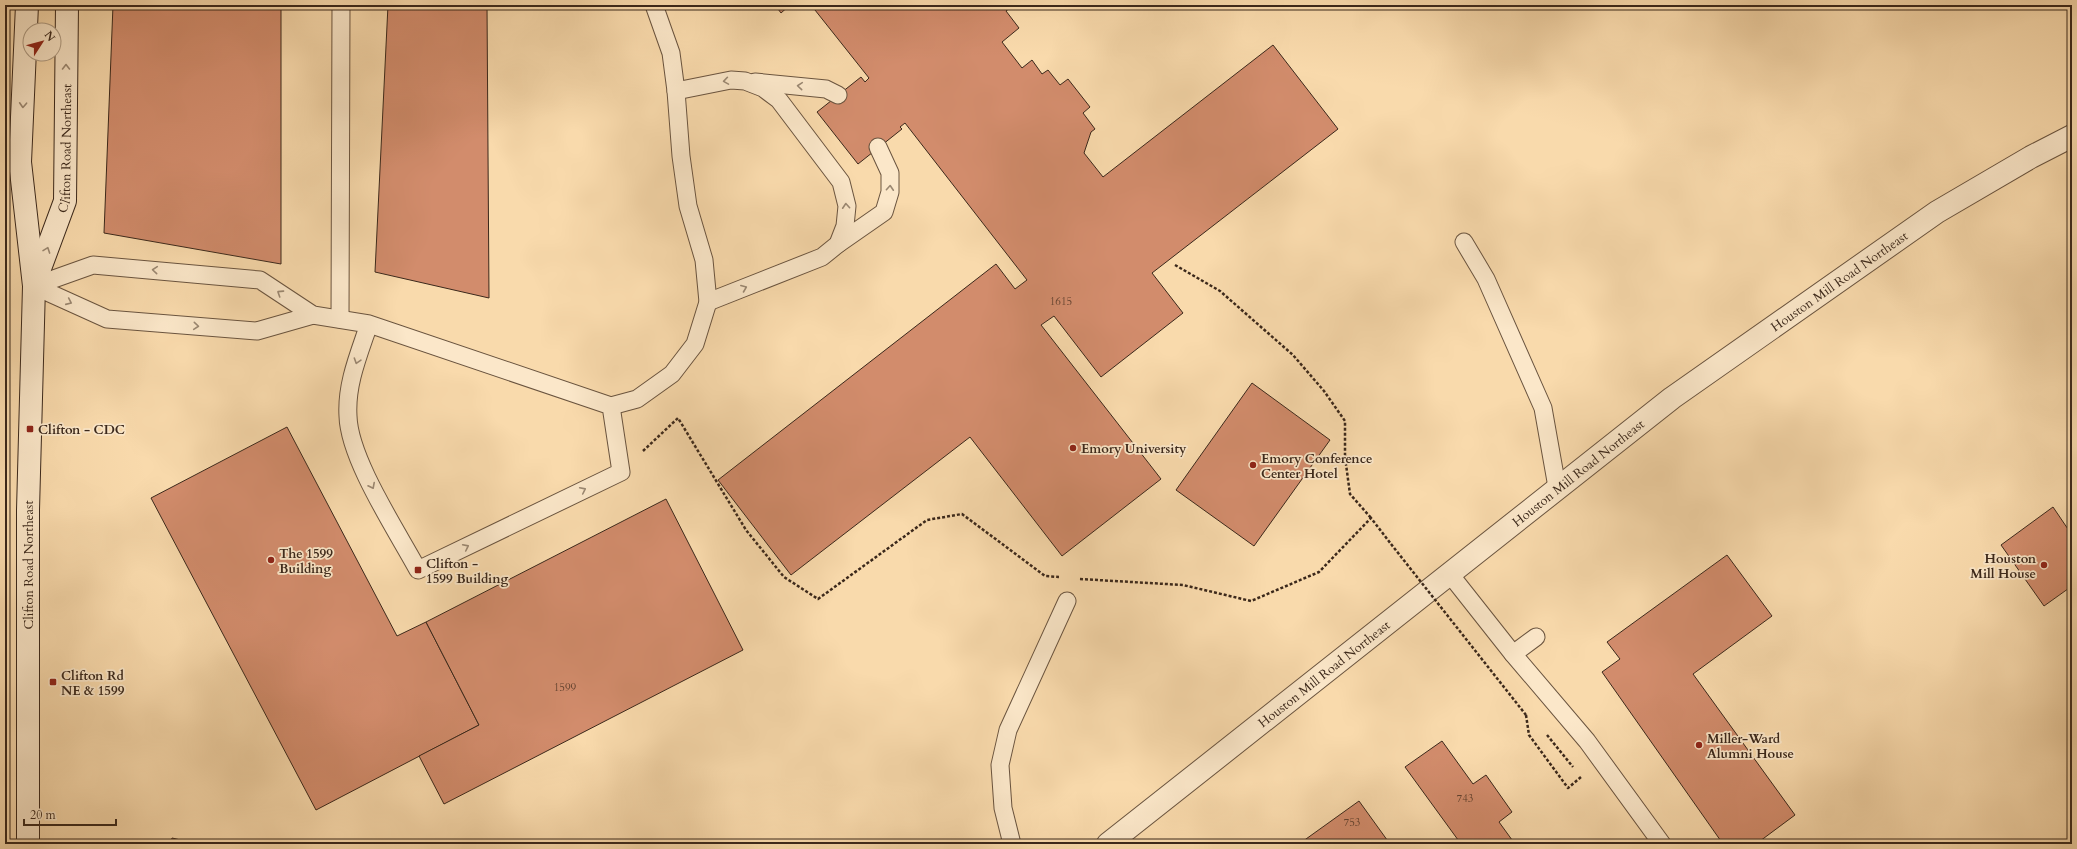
<svg xmlns="http://www.w3.org/2000/svg" width="2077" height="849" font-family="Cardo,serif">
  <style>
    .building { fill: #d28c6c; stroke: #3b281b }
    .lines { fill: none; stroke-linecap: round; stroke-linejoin: round }
    .lane-casing { stroke: #6a543f; stroke-width: 19 }
    .street-casing { stroke: #6a543f; stroke-width: 24 }
    .secondary-casing { stroke: #3b281b; stroke-width: 24 }
    .path { stroke: #3b281b; stroke-width: 2.5; stroke-dasharray: 3 2; stroke-linecap: butt }
    .lane { stroke: #fbe7c9; stroke-width: 17 }
    .street { stroke: #fbe7c9; stroke-width: 22 }
    .secondary { stroke: #fbe7c9; stroke-width: 22 }
    .path-bridge { stroke: #3b281b; stroke-width: 2.5; stroke-dasharray: 3 2; stroke-linecap: butt }
    .oneway { stroke: #9b8872 }
    .poi-dot { fill: #8f2418; stroke: #fbe7c9; stroke-width: 1.5 }
    .labels { text-anchor: middle; stroke-width: 3.5; stroke-linejoin: round; paint-order: stroke }
    .number-label { font-size: 11px; fill: #61412f }
    .street-label { font-size: 13px; fill: #3b281b; stroke: #fbe7c9 }
    .poi-label { font-size: 13px; font-weight: bold; fill: #3b281b; stroke: #fbe7c9; text-anchor: start }
  </style>
  <rect width="100%" height="100%" fill="#f9daac"/>
  <filter id="stains"><feTurbulence type="fractalNoise" baseFrequency=".005" numOctaves="4"/><feColorMatrix values="0 0 0 0 .2 0 0 0 0 .09 0 0 0 0 .02 0 0 0 .5 -.17"/></filter>
  <radialGradient id="worn" r=".72"><stop offset=".6" stop-color="#630" stop-opacity="0"/><stop offset="1" stop-color="#630" stop-opacity=".3"/></radialGradient>
  <g class="building">
    <path d="M113 5H281V264L104 233Z"/>
    <path d="M388 5H487L489 298 375 272Z"/>
    <path d="M775 5H790L781 13Z"/>
    <path d="M811 5H1014L1006 11 1019 28 1002 42 1022 68 1032 60 1042 74 1048 70 1060 85 1068 79 1090 107 1083 113 1095 129 1091 132 1084 153 1103 177 1273 45 1338 129 1152 273 1183 313 1101 377 1054 316 1041 325 1161 479 1062 556 970 437 791 575 718 480 996 264 1015 289 1027 280 905 123 900 127 902 129 858 164 817 112 861 77 865 82 869 78Z"/>
    <path d="M1252 383 1330 440 1254 546 1176 490Z"/>
    <path d="M287 427 397 636 426 622 479 725 316 810 151 498Z"/>
    <path d="M666 499 743 650 444 804 419 756 479 725 426 622Z"/>
    <path d="M2053 507 2072 535V586L2044 606 2001 545Z"/>
    <path d="M1727 555 1772 616 1693 674 1795 815 1756 844H1723L1602 672 1620 659 1607 642Z"/>
    <path d="M1442 741 1473 784 1486 775 1512 812 1499 822 1515 844H1461L1405 767Z"/>
    <path d="M1359 801 1390 844H1299Z"/>
    <path d="M172 838 198 844H170Z"/>
  </g>
  <g class="lines">
    <g class="lane-casing">
      <g id="lane">
        <path d="M755 82 826 89 838 95"/>
        <path d="M676 91 731 80 745 81 763 88 779 100 841 182 847 206 845 226 838 244 822 257 708 302"/>
        <path d="M1464 242 1486 279 1543 408 1557 487"/>
        <path d="M838 244 884 212 890 192V173L878 147"/>
        <path d="M34 286 93 265 260 280 313 315 369 324 611 406 621 472 418 570C397 531 349 459 348 416 346 384 359 354 369 324"/>
        <path d="M34 286 107 319 257 331 313 315"/>
        <path d="M340 319 341 5"/>
        <path d="M611 406 637 399 672 374 695 344 708 302 704 260 688 206 681 156 676 91 671 53 654 5"/>
        <path d="M1449 573 1513 654 1587 741 1662 844"/>
        <path d="M1513 654 1536 637"/>
        <path d="M1012 844 1003 808 1000 765 1008 730 1067 601"/>
      </g>
    </g>
    <g class="street-casing">
      <g id="street">
        <path id="s1" d="M1108 844 1672 398 1937 212 2031 157 2072 136"/>
      </g>
    </g>
    <g class="secondary-casing">
      <g id="secondary">
        <path d="M27 5 20 162 34 286 28 510V844"/>
        <path id="s2" d="M35 282 65 201 67 5"/>
      </g>
    </g>
    <g class="path">
      <path d="M1175 265 1220 291 1293 355 1324 391 1345 421V457L1350 494 1371 518"/>
      <path d="M643 451 678 418 746 530 784 577 818 599 927 520 962 514 1045 576 1059 577"/>
      <path d="M1080 579 1183 585 1251 601 1319 572 1371 518 1391 544"/>
      <path d="M1526 715 1529 735 1568 788 1581 777 1580 776"/>
      <path d="M1547 735 1573 767"/>
    </g>
    <use href="#lane" class="lane"/>
    <use href="#street" class="street"/>
    <use href="#secondary" class="secondary"/>
    <path class="path-bridge" d="M1391 544 1526 715"/>
  </g>
  <defs><path id="oneway-chevron" d="M-2-3.5L2.5 0L-2 3.5" fill="none" stroke-width="1.6" stroke-linecap="round" stroke-linejoin="round"/></defs>
  <g class="oneway">
    <use href="#oneway-chevron" transform="translate(66 67) rotate(-90)"/>
    <use href="#oneway-chevron" transform="translate(726 81) rotate(171)"/>
    <use href="#oneway-chevron" transform="translate(800 86) rotate(-175)"/>
    <use href="#oneway-chevron" transform="translate(23 105) rotate(93)"/>
    <use href="#oneway-chevron" transform="translate(890 188) rotate(-86)"/>
    <use href="#oneway-chevron" transform="translate(846 206) rotate(-94)"/>
    <use href="#oneway-chevron" transform="translate(47 250) rotate(-70)"/>
    <use href="#oneway-chevron" transform="translate(155 270) rotate(-175)"/>
    <use href="#oneway-chevron" transform="translate(744 288) rotate(-22)"/>
    <use href="#oneway-chevron" transform="translate(280 293) rotate(-147)"/>
    <use href="#oneway-chevron" transform="translate(69 302) rotate(24)"/>
    <use href="#oneway-chevron" transform="translate(196 326) rotate(5)"/>
    <use href="#oneway-chevron" transform="translate(357 361) rotate(108)"/>
    <use href="#oneway-chevron" transform="translate(372 486) rotate(63)"/>
    <use href="#oneway-chevron" transform="translate(583 490) rotate(-26)"/>
    <use href="#oneway-chevron" transform="translate(466 547) rotate(-26)"/>
  </g>
  <g class="poi-dot">
    <rect x="26" y="425" width="8" height="8" rx="2"/>
    <circle cx="1073" cy="448" r="4"/>
    <circle cx="1253" cy="465" r="4"/>
    <circle cx="271" cy="560" r="4"/>
    <circle cx="2044" cy="565" r="4"/>
    <rect x="414" y="566" width="8" height="8" rx="2"/>
    <rect x="49" y="678" width="8" height="8" rx="2"/>
    <circle cx="1699" cy="745" r="4"/>
  </g>
  <g class="labels">
    <g class="number-label">
      <text x="1061" y="305">1615</text>
      <text x="565" y="691">1599</text>
      <text x="1465" y="802">743</text>
      <text x="1352" y="826">753</text>
    </g>
    <g class="street-label">
      <text dy="5" stroke="none"><textPath href="#s2" startOffset="139">Clifton Road Northeast</textPath></text>
      <text dy="5" stroke="none"><textPath href="#s1" startOffset="923">Houston Mill Road Northeast</textPath></text>
      <text dy="5" stroke="none"><textPath href="#s1" startOffset="599">Houston Mill Road Northeast</textPath></text>
      <text transform="translate(28 565) rotate(-90)" y="5">Clifton Road Northeast</text>
      <text dy="5" stroke="none"><textPath href="#s1" startOffset="275">Houston Mill Road Northeast</textPath></text>
    </g>
    <g class="poi-label">
      <text x="38" y="434">Clifton - CDC</text>
      <text x="1081" y="453">Emory University</text>
      <text x="1261" y="463">Emory Conference<tspan x="1261" dy="15">Center Hotel</tspan></text>
      <text x="279" y="558">The 1599<tspan x="279" dy="15">Building</tspan></text>
      <text x="2036" y="563" text-anchor="end">Houston<tspan x="2036" dy="15">Mill House</tspan></text>
      <text x="426" y="568">Clifton -<tspan x="426" dy="15">1599 Building</tspan></text>
      <text x="61" y="680">Clifton Rd<tspan x="61" dy="15">NE &amp; 1599</tspan></text>
      <text x="1707" y="743">Miller-Ward<tspan x="1707" dy="15">Alumni House</tspan></text>
    </g>
  </g>
  <rect width="2077" height="849" fill="none" stroke="#f9daac" stroke-width="20"/>
  <rect x="6" y="6" width="2065" height="837" fill="none" stroke="#3b281b" stroke-width="2"/>
  <rect x="10" y="10" width="2057" height="829" fill="none" stroke="#3b281b"/>
  <g transform="translate(42 42) rotate(54)"><circle r="19" fill="#fbe7c9" stroke="#ae9b83"/>
  <path d="M0-3L7 15L0 10L-7 15Z" fill="#8f2418"/>
  <text y="-6" font-size="11" font-weight="bold" text-anchor="middle" fill="#3b281b">N</text>
  </g>
  <path d="M24 819v6h92v-6" fill="none" stroke="#3b281b" stroke-width="2"/>
  <text x="30" y="819" font-size="12" fill="#3b281b" stroke="#fbe7c9" stroke-width="3" paint-order="stroke">20 m</text>
  <rect width="100%" height="100%" filter="url(#stains)"/>
  <rect width="100%" height="100%" fill="url(#worn)"/>
</svg>
